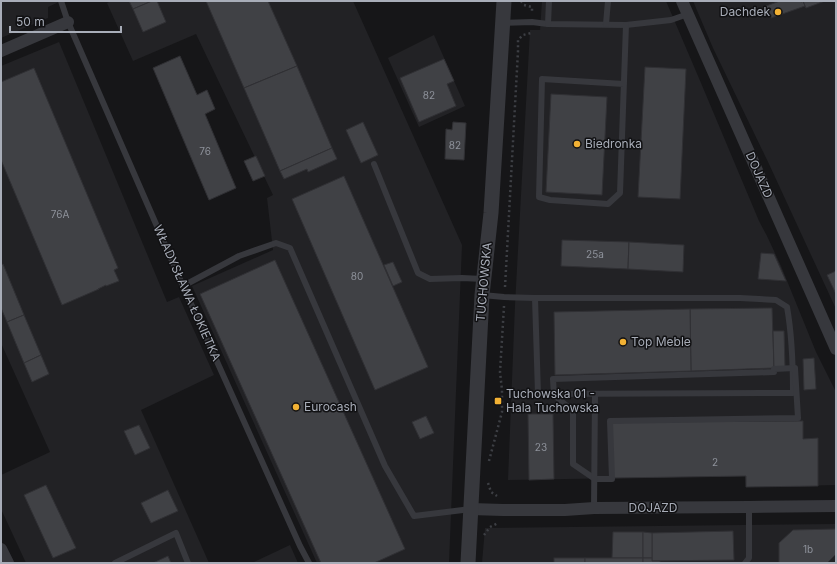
<svg xmlns="http://www.w3.org/2000/svg" width="837" height="564" font-family="Inter,sans-serif">
  <style>
    .built { fill: #222225 }
    .building { fill: #404145; stroke: #303034 }
    .lines { fill: none; stroke-linecap: round; stroke-linejoin: round }
    .path { stroke: #3d3f44; stroke-width: 2.5; stroke-dasharray: 2 3; stroke-linecap: butt }
    .service { stroke: #37383d; stroke-width: 6 }
    .minor { stroke: #37383d; stroke-width: 12 }
    .tertiary { stroke: #37383d; stroke-width: 15 }
    .poi-dot { fill: #f2b134; stroke: #111113; stroke-width: 1.5 }
    .labels { text-anchor: middle; stroke-width: 3; stroke-linejoin: round; paint-order: stroke }
    .number-label { font-size: 10px; fill: #8e929b }
    .poi-label { font-size: 12px; fill: #a8adb8; stroke: #111113; text-anchor: start }
    .street-label { font-size: 12px; fill: #a8adb8; stroke: #111113 }
  </style>
  <rect width="100%" height="100%" fill="#161618"/>
  <g class="built">
    <path d="M1 1H61L48 7V18L1 38Z"/>
    <path d="M111 1H353L462 245 449 563H317L192 286 273 250 267 198 273 195 196 34 133 61 107 3Z"/>
    <path d="M542 1H666L701 83 759 221 767 236 781 266 816 352 836 392V485L746 487 745 476 508 480 515 305 530 30H540Z"/>
    <path d="M693 1H836V309L769 164 713 48Z"/>
    <path d="M434 35 465 106 419 127 388 58Z"/>
    <path d="M59 42 167 302 179 297 214 375 141 410 209 563H26L1 509V475L50 452 1 343V66Z"/>
    <path d="M836 524V563H482L485 528Z"/>
    <path d="M290 545 298 563H252Z"/>
  </g>
  <g class="building">
    <path d="M129 1H152L133 9Z"/>
    <path d="M152 1H157L166 22 143 32 133 9Z"/>
    <path d="M206 1H268L297 66 244 88Z"/>
    <path d="M780 1H800L801 2 803 1 805 6 771 18 766 6Z"/>
    <path d="M803 1H825L806 8Z"/>
    <path d="M180 56 197 95 207 90 215 109 205 114 236 188 209 200 153 68Z"/>
    <path d="M444 59 454 81 447 84 456 106 419 122 400 78Z"/>
    <path d="M297 66 332 148 280 171 244 88Z"/>
    <path d="M645 67 686 69 680 199 638 197Z"/>
    <path d="M34 68 118 268 114 270 119 281 106 286V285L98 289H99L62 305 1 160V82Z"/>
    <path d="M551 94 607 97 602 195 546 192Z"/>
    <path d="M363 122 378 155 361 163 346 130Z"/>
    <path d="M453 122 466 123 464 160 445 159 446 129 452 130Z"/>
    <path d="M332 148 337 159 308 172 307 169 284 179 280 171Z"/>
    <path d="M256 156 265 176 253 181 244 161Z"/>
    <path d="M344 176 428 367 375 390 292 199Z"/>
    <path d="M562 240 629 242 628 269 561 266Z"/>
    <path d="M629 242 684 245 683 272 628 269Z"/>
    <path d="M761 253 774 254 786 281 758 279Z"/>
    <path d="M275 260 405 549 374 563H321L200 294Z"/>
    <path d="M393 262 402 282 393 286 384 265Z"/>
    <path d="M3 264 24 315 7 322 1 308V265Z"/>
    <path d="M836 271V294L827 275Z"/>
    <path d="M772 308 774 368 691 371 690 309Z"/>
    <path d="M690 309 691 371 555 375 554 312Z"/>
    <path d="M24 315 41 355 24 363 7 322Z"/>
    <path d="M773 331H784L785 368H774Z"/>
    <path d="M41 355 49 374 32 382 24 363Z"/>
    <path d="M814 358 816 389 804 390 803 359Z"/>
    <path d="M528 414H553L554 479 529 480Z"/>
    <path d="M426 416 434 433 420 439 412 422Z"/>
    <path d="M803 421V439L818 438V486L746 487V476L612 478 611 422Z"/>
    <path d="M139 425 150 448 135 455 124 431Z"/>
    <path d="M46 485 76 548 53 558 24 495Z"/>
    <path d="M168 490 178 511 151 523 141 503Z"/>
    <path d="M836 529V554L827 563H779V543L793 530Z"/>
    <path d="M733 531 734 560 652 561V533Z"/>
    <path d="M613 532H643V558H612Z"/>
    <path d="M643 532 652 533V558H643Z"/>
    <path d="M168 556 171 563H153Z"/>
    <rect x="554" y="558" width="31" height="5"/>
    <rect x="585" y="558" width="58" height="5"/>
    <path d="M643 558H652V561H660V563H643Z"/>
  </g>
  <g class="lines">
    <g class="path">
      <path d="M521 1 524 5 532 7V12"/>
      <path d="M505 287 518 51V40L523 35 531 33"/>
      <path d="M489 461 502 412V390L500 372 504 306"/>
      <path d="M488 483 491 492 497 496"/>
      <path d="M484 535 490 527 498 523"/>
    </g>
    <g class="service">
      <path d="M61 1 68 22 183 286 300 546 309 563"/>
      <path d="M503 23 532 22 548 24 626 25 671 20 688 14"/>
      <path d="M548 24 549 1"/>
      <path d="M606 24 608 1"/>
      <path d="M624 84 542 79 539 197 550 200 608 204 620 193 626 25"/>
      <path d="M374 164 418 273 430 279 462 278 483 279"/>
      <path d="M183 286 239 256 276 243 290 248 385 466 414 516 471 509"/>
      <path d="M482 295 504 297 535 298H740L776 300 787 307C792 335 793 364 793 393L538 394 535 298"/>
      <path d="M795 368 798 418 610 421 612 479H595L573 464V411L554 395 553 379 774 372V369Z"/>
      <path d="M594 508 595 395"/>
      <path d="M115 563 176 533 188 563"/>
      <path d="M745 563 749 558V507"/>
    </g>
    <g class="minor">
      <path d="M682 1 836 349"/>
      <path d="M1 51 68 22"/>
      <path d="M471 509 503 510H565L594 508 749 507 836 506"/>
      <path d="M1 549 8 563"/>
    </g>
    <path class="tertiary" d="M468 563 482 295 491 213 504 1"/>
  </g>
  <g class="poi-dot">
    <circle cx="778" cy="12" r="4"/>
    <circle cx="577" cy="144" r="4"/>
    <circle cx="623" cy="342" r="4"/>
    <rect x="494" y="397" width="8" height="8" rx="2"/>
    <circle cx="296" cy="407" r="4"/>
  </g>
  <g class="labels">
    <g class="number-label">
      <text x="429" y="99">82</text>
      <text x="455" y="149">82</text>
      <text x="205" y="155">76</text>
      <text x="60" y="218">76A</text>
      <text x="595" y="258">25a</text>
      <text x="357" y="280">80</text>
      <text x="541" y="451">23</text>
      <text x="715" y="466">2</text>
      <text x="808" y="553">1b</text>
    </g>
    <g class="poi-label">
      <text x="770" y="16" text-anchor="end">Dachdek</text>
      <text x="585" y="148">Biedronka</text>
      <text x="631" y="346">Top Meble</text>
      <text x="506" y="398">Tuchowska 01 -<tspan x="506" dy="14">Hala Tuchowska</tspan></text>
      <text x="304" y="411">Eurocash</text>
    </g>
    <g class="street-label">
      <text transform="translate(759 175) rotate(66)" y="4">DOJAZD</text>
      <text transform="translate(484 282) rotate(-85)" y="4">TUCHOWSKA</text>
      <text transform="translate(187 293) rotate(66)" y="4">WŁADYSŁAWA ŁOKIETKA</text>
      <text x="653" y="512">DOJAZD</text>
    </g>
  </g>
  <rect width="837" height="564" fill="none" stroke="#a8adb8" stroke-width="4"/>
  <path d="M10 26v6h111v-6" fill="none" stroke="#a8adb8" stroke-width="2"/>
  <text x="16" y="26" font-size="12" fill="#a8adb8" stroke="#111113" stroke-width="3" paint-order="stroke">50 m</text>
</svg>
